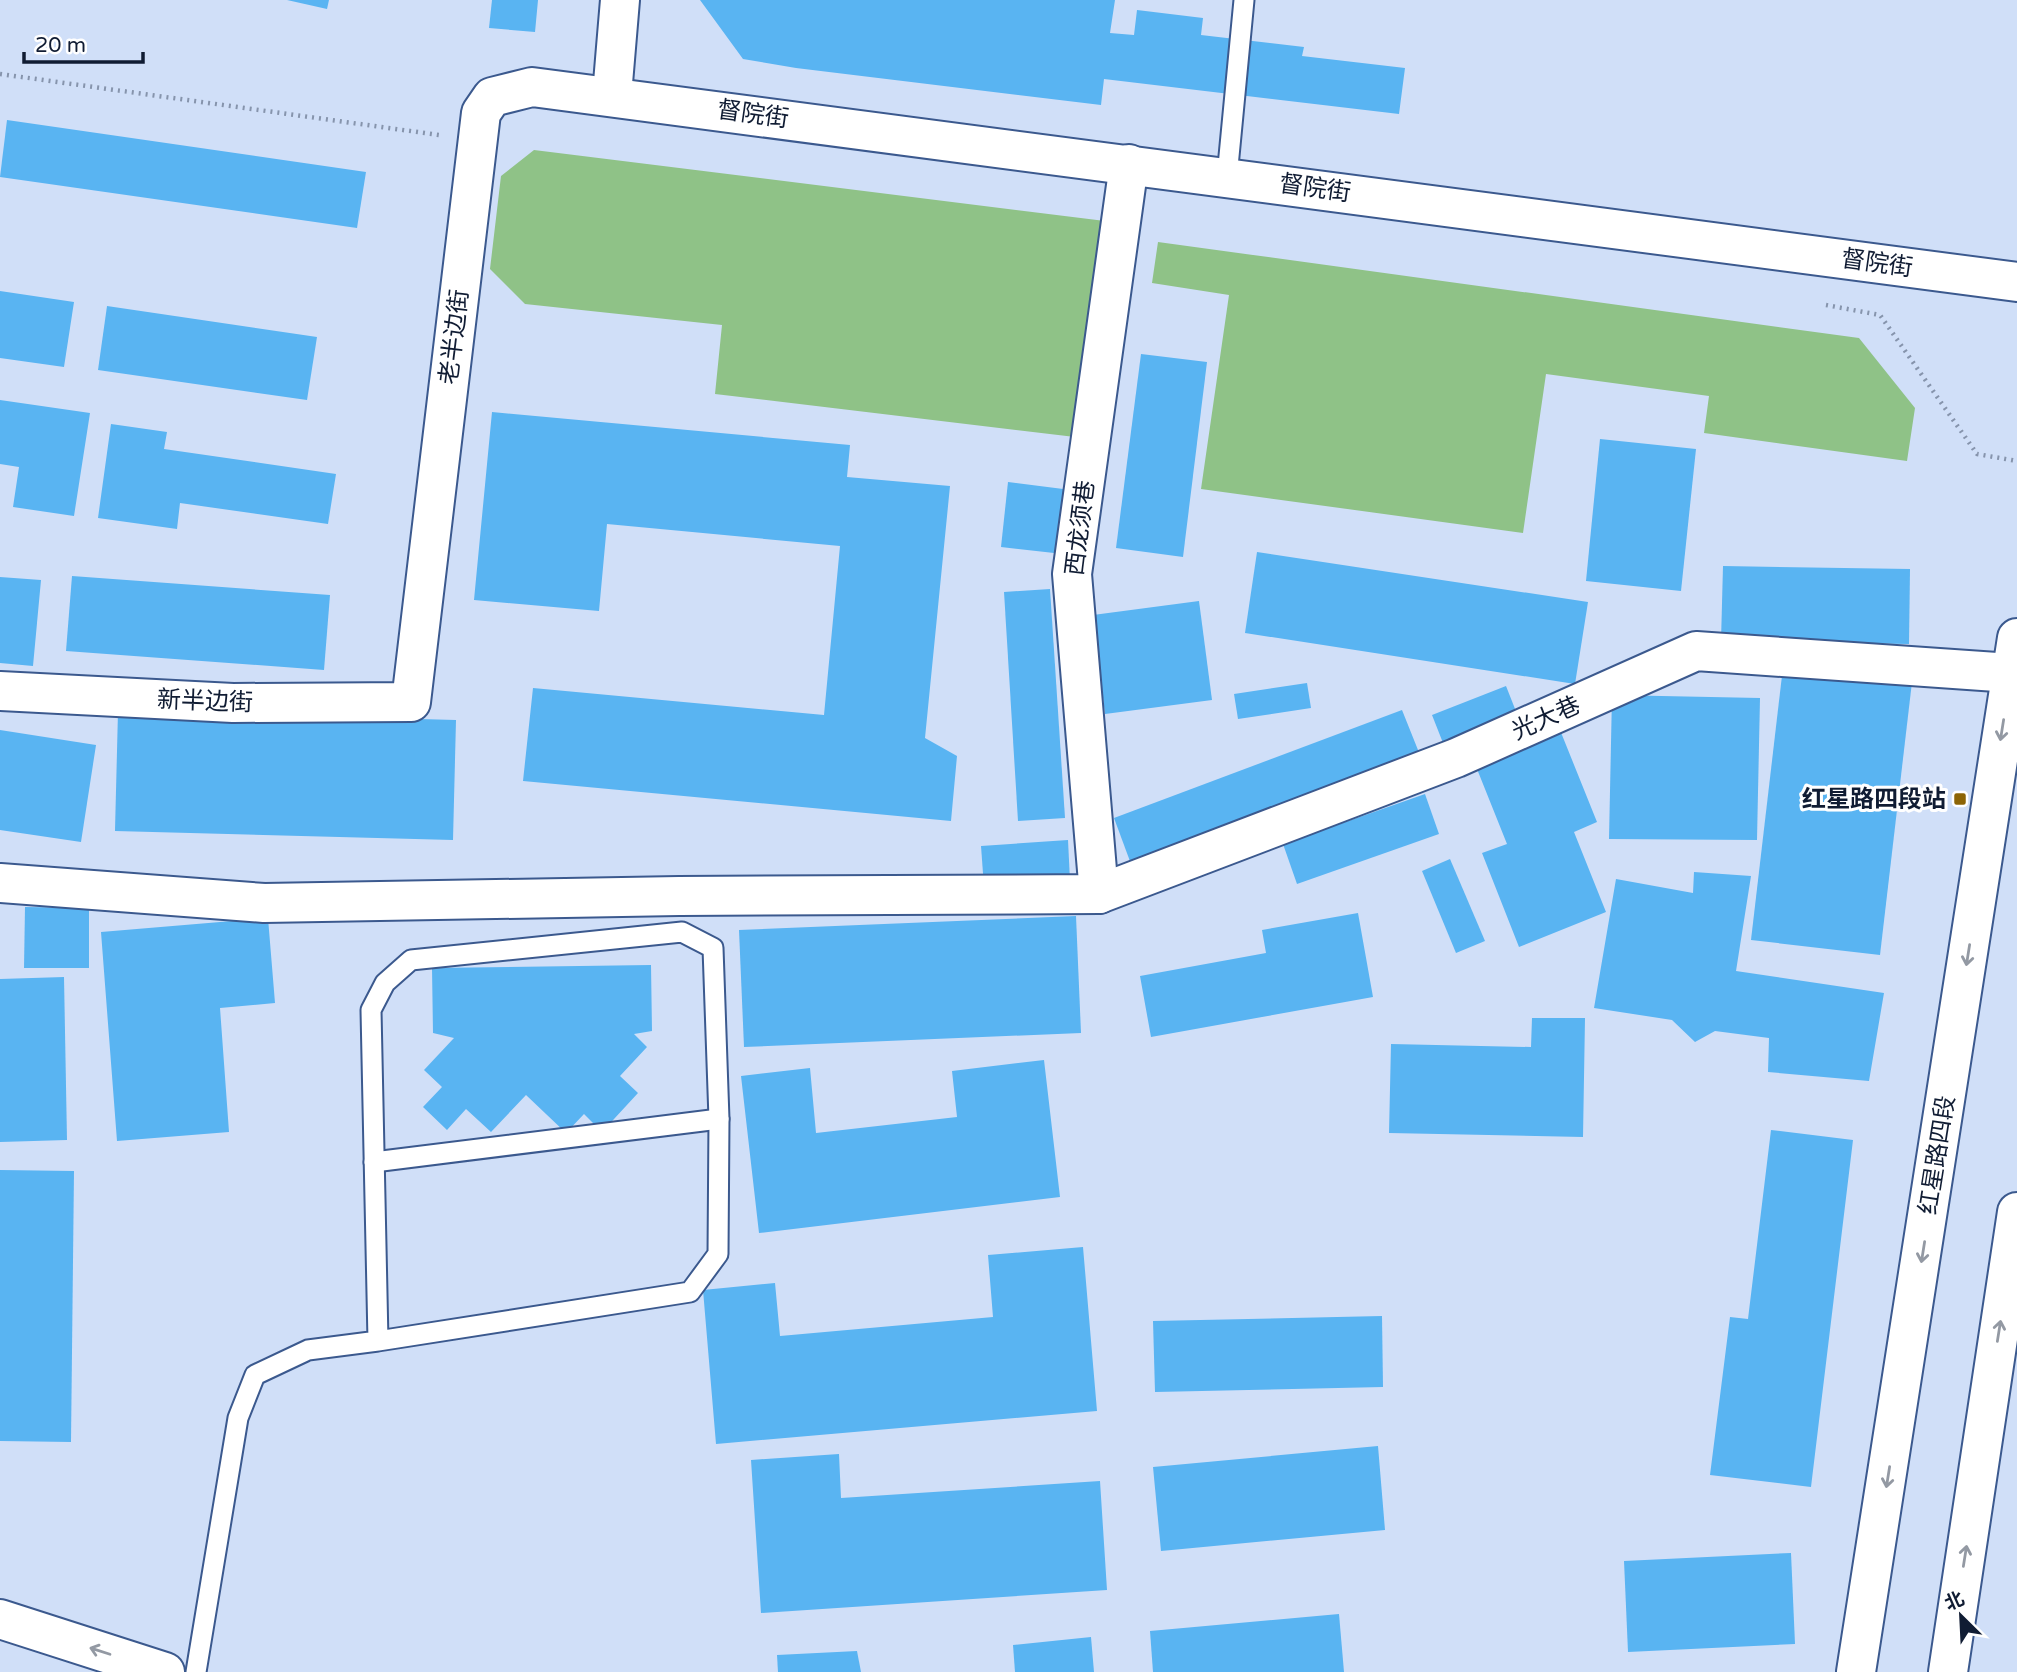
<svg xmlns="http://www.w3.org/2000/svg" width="2017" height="1672" font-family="'Varela Round','Noto Sans SC',sans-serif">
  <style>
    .green { fill: #8fc287 }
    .building { fill: #59b4f2 }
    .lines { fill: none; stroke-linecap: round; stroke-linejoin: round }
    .lane-casing { stroke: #3b598e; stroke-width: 23 }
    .street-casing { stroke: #3b598e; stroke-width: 42 }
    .secondary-casing { stroke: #3b598e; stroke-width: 42 }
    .primary-casing { stroke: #3b598e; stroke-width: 42 }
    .path { stroke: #8694ac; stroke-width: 4.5; stroke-dasharray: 2 5; stroke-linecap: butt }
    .lane { stroke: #fff; stroke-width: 19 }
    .street { stroke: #fff; stroke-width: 38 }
    .secondary { stroke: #fff; stroke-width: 38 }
    .primary { stroke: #fff; stroke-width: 38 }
    .oneway { stroke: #9399a3 }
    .poi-dot { fill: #8c6406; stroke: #fff; stroke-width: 2.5 }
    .labels { text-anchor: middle; stroke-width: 6; stroke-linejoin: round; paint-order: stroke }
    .street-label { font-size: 24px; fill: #101c33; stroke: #fff }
    .poi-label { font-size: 24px; font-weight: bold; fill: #101c33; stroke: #fff; text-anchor: end }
  </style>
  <rect width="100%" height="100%" fill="#d0dff8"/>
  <g class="green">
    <path d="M534 150 1105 221 1075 437 715 394 722 325 525 304 490 269 501 176Z"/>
    <path d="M1158 242 1859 338 1915 408 1907 461 1704 433 1709 396 1546 374 1523 533 1201 489 1229 295 1152 283Z"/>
  </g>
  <g class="building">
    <path d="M287 0H329L327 9Z"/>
    <path d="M492 0H538L535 32 489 28Z"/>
    <path d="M700 0H1115L1110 33 1134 35 1137 10 1203 18 1201 35 1304 47 1302 56 1405 68 1399 114 1104 79 1101 105 796 68 743 59Z"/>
    <path d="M7 120 366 172 357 228 0 177Z"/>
    <path d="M0 291 74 302 64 367 0 358Z"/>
    <path d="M107 306 317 337 307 400 98 370Z"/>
    <path d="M1141 354 1207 362 1183 557 1116 548Z"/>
    <path d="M0 400 90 413 74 516 13 507 19 467 0 464Z"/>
    <path d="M492 412 850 445 847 477 950 486 925 738 957 756 951 821 523 781 533 688 824 715 840 546 607 524 599 611 474 600Z"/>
    <path d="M111 424 167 432 164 449 336 474 328 524 180 503 177 529 98 518Z"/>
    <path d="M1600 439 1696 449 1681 591 1586 581Z"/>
    <path d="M1008 482 1071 490 1063 554 1001 547Z"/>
    <path d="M1257 552 1588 602 1575 684 1245 633Z"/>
    <path d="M1723 566 1910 569 1909 644 1721 641Z"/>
    <path d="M72 576 330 595 324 670 66 651Z"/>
    <path d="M0 577 41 580 33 666 0 663Z"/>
    <path d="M1050 589 1065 818 1018 821 1004 592Z"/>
    <path d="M1199 601 1212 700 1105 714 1093 615Z"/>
    <path d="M1783 667 1912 682 1880 955 1751 940Z"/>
    <path d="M1307 683 1311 708 1238 719 1234 694Z"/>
    <path d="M1506 686 1519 719 1445 748 1432 715Z"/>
    <path d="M1612 695 1760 698 1757 840 1609 839Z"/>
    <path d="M1402 710 1420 755 1131 864 1114 818Z"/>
    <path d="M118 711 456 720 453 840 115 831Z"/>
    <path d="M0 730 96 745 81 842 0 830Z"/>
    <path d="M1560 730 1597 822 1574 832 1606 912 1519 947 1482 853 1507 844 1475 764Z"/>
    <path d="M1425 794 1439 834 1297 884 1283 844Z"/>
    <path d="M1068 840 1070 881 984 887 981 846Z"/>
    <path d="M1450 859 1485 941 1456 953 1422 871Z"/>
    <path d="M1694 872 1751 876 1736 971 1884 993 1869 1081 1768 1072 1769 1038 1715 1031 1695 1042 1672 1020 1594 1008 1616 879 1693 893Z"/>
    <path d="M25 907 89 908V968H24Z"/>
    <path d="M1358 913 1373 997 1151 1037 1140 976 1266 953 1262 930Z"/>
    <path d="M1076 916 1081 1033 744 1047 739 930Z"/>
    <path d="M268 918 275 1003 220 1008 229 1132 117 1141 101 932Z"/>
    <path d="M651 965 652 1031 634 1034 647 1047 620 1076 638 1093 602 1132 584 1114 566 1133 526 1095 491 1132 466 1109 447 1130 423 1107 442 1087 424 1070 454 1038 433 1033 432 968Z"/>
    <path d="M64 977 67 1140 0 1142V979Z"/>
    <path d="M1532 1018H1585L1583 1137 1389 1133 1391 1044 1531 1047Z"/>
    <path d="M1044 1060 1060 1197 759 1233 741 1076 810 1068 816 1133 957 1117 952 1071Z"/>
    <path d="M1771 1130 1853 1140 1811 1487 1710 1475 1730 1317 1748 1319Z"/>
    <path d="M0 1170 74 1171 71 1442 0 1441Z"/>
    <path d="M1083 1247 1097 1411 716 1444 703 1290 775 1283 780 1336 993 1317 988 1255Z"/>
    <path d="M1382 1316 1383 1387 1155 1392 1153 1321Z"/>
    <path d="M1378 1446 1385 1530 1161 1551 1153 1467Z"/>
    <path d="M839 1454 841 1498 1100 1481 1107 1590 761 1613 751 1460Z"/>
    <path d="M1791 1553 1795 1644 1628 1652 1624 1561Z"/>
    <path d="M1339 1614 1344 1672H1153L1150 1631Z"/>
    <path d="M1091 1637 1094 1672H1015L1013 1645Z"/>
    <path d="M857 1651 861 1672H778L777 1655Z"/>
  </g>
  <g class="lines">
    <g class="lane-casing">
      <g id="lane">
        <path d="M1227 177 1244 0"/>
        <path d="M374 1162 719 1119"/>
        <path d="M196 1672 238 1418 255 1375 308 1350 378 1341 690 1292 718 1254 719 1119 713 948 682 932 411 960 385 983 371 1010 378 1341"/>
      </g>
    </g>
    <g class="street-casing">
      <g id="street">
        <path d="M612 95 620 0"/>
        <path d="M0 691 233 703 411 702 481 113 492 97 532 87 2017 282"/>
        <path d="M0 883 264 903 679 896 1099 894 1456 758 1696 651 2011 673"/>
        <path d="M1099 894 1072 574 1129 164"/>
      </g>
    </g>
    <g class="secondary-casing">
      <path id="secondary" d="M0 1619 165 1672"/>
    </g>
    <g class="primary-casing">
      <g id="primary">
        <path d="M1856 1672 2017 638"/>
        <path d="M1948 1672 2017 1212"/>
      </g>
    </g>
    <g class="path">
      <path d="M0 74 439 135"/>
      <path d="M1826 305 1880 315 1977 454 2017 461"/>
    </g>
    <use href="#lane" class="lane"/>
    <use href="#street" class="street"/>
    <use href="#secondary" class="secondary"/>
    <use href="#primary" class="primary"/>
  </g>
  <defs><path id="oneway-shaft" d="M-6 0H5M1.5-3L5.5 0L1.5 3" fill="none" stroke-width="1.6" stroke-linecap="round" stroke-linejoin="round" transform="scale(1.75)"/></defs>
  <g class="oneway">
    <use href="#oneway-shaft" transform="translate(2002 730) rotate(99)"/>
    <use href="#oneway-shaft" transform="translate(1968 955) rotate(99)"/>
    <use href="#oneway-shaft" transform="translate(1923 1252) rotate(99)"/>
    <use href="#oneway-shaft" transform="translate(1999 1331) rotate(-81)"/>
    <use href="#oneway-shaft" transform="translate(1888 1477) rotate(99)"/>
    <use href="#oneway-shaft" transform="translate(1965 1556) rotate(-81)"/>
    <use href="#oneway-shaft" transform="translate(100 1651) rotate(-162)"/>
  </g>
  <rect class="poi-dot" x="1953" y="792" width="14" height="14" rx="3.5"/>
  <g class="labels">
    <g class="street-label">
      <text transform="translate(753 114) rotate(8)" y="8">督院街</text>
      <text transform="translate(1315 188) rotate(8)" y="8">督院街</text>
      <text transform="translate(1877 263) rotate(8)" y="8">督院街</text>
      <text transform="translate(454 337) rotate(-83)" y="8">老半边街</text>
      <text transform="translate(1080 528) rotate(-83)" y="8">西龙须巷</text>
      <text transform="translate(205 701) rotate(2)" y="8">新半边街</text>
      <text transform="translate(1546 718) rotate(-24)" y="8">光大巷</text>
      <text transform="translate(1937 1155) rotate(-81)" y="8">红星路四段</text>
    </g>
    <g class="poi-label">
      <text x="1946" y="807">红星路四段站</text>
    </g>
  </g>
  <g transform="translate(1961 1616) rotate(336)" stroke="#ffffff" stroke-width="5" paint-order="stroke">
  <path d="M0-5L12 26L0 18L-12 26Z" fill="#101c33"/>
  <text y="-10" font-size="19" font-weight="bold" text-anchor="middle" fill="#101c33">北</text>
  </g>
  <path d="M24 52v10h119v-10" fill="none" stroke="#101c33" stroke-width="3.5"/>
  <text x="35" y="52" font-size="21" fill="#101c33" stroke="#ffffff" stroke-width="5" paint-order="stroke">20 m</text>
</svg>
